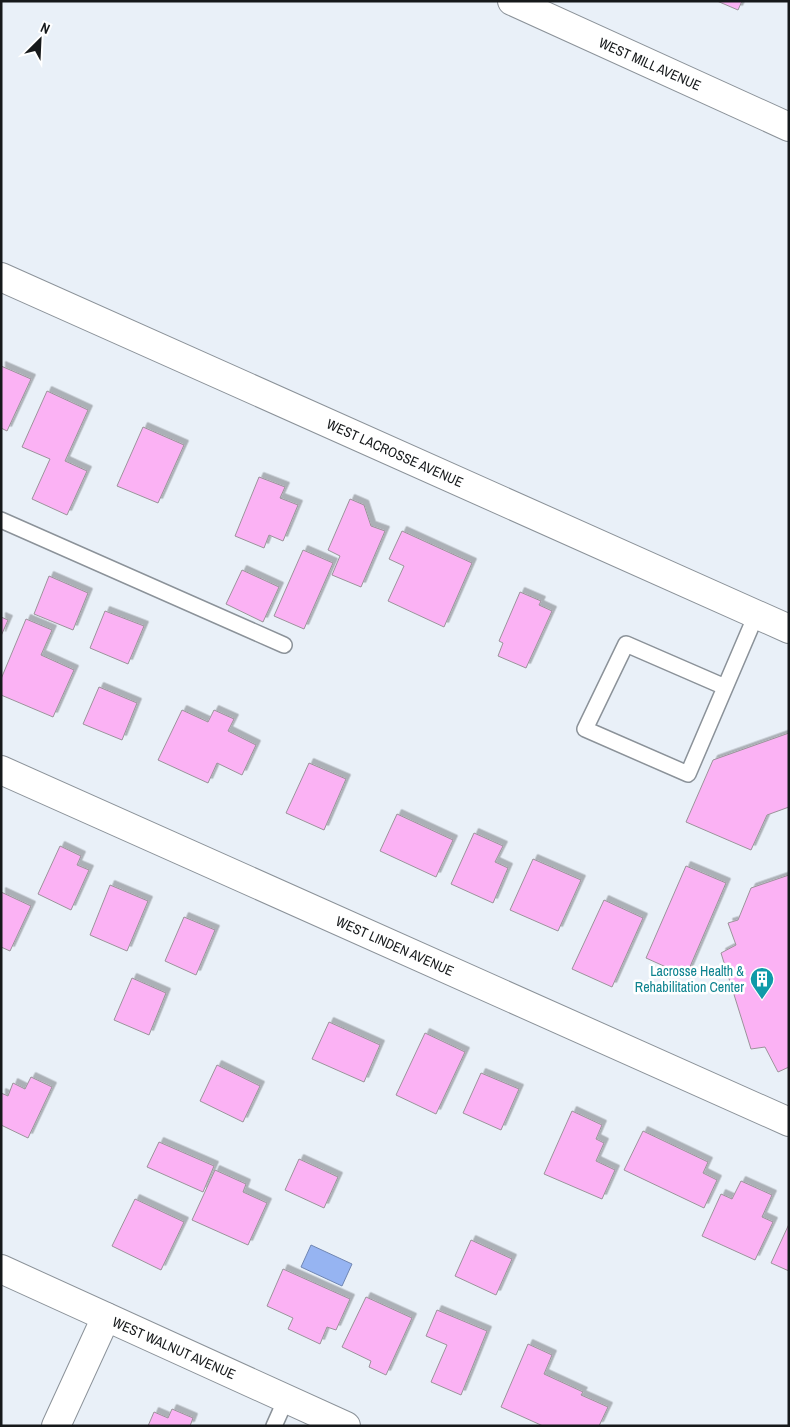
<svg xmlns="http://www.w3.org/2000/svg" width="790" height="1427" font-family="'Archivo Narrow',sans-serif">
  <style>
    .water { fill: #96b4f2; stroke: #7086b2 }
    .building { fill: #fbb2f4; stroke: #9b939a; filter: url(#shadow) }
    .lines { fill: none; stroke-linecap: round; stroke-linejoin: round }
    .lane-casing { stroke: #8b9299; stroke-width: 18 }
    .street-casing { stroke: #8b9299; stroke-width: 30 }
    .lane { stroke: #fff; stroke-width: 15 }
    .street { stroke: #fff; stroke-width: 28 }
    .labels { text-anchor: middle; stroke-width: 5; stroke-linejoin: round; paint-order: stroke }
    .street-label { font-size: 14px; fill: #16191b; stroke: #fff }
    .culture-label { font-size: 14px; fill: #0d838f; stroke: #fff; text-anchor: end }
  </style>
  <defs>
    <filter id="shadow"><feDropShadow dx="4.5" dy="-4.5" stdDeviation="0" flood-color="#0004"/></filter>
  </defs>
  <rect width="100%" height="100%" fill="#e9f0f8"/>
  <path class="water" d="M311 1245 352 1264 342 1286 301 1267Z"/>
  <g class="building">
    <path d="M717 1H742L738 10Z"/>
    <path d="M1 366 31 379 7 431 1 428Z"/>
    <path d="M47 391 88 410 65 461 87 471 67 515 32 499 50 459 22 447Z"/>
    <path d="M143 427 184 445 158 503 117 486Z"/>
    <path d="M259 477 285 487 280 498 298 505 283 541 269 535 264 548 235 536Z"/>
    <path d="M350 499 364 505 371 526 385 531 361 587 332 575 340 556 328 550Z"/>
    <path d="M402 531 472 563 444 627 388 601 404 566 389 559Z"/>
    <path d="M303 550 333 563 304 629 274 616Z"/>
    <path d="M242 570 279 587 263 622 226 604Z"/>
    <path d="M49 576 88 593 73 630 34 614Z"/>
    <path d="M520 592 541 601 539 605 552 611 526 668 498 656 503 643 499 641Z"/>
    <path d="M105 611 144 626 128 664 90 648Z"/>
    <path d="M1 617 8 620 1 636Z"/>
    <path d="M26 619 52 630 41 655 74 670 53 717 1 695V679Z"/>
    <path d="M99 687 137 703 122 740 83 724Z"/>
    <path d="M182 710 208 722 214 710 234 719 228 731 256 745 242 775 217 763 208 783 158 760Z"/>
    <path d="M789 733V807L767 815 751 850 686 822 713 760Z"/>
    <path d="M309 763 346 779 324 830 286 813Z"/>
    <path d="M397 814 453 840 436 877 380 851Z"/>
    <path d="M474 833 503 846 495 862 508 868 493 903 451 884Z"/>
    <path d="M60 846 81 856 77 865 89 870 71 910 38 894Z"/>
    <path d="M533 859 581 880 558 931 510 910Z"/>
    <path d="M686 866 726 883 686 976 646 958Z"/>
    <path d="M789 875V1067L778 1072 765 1047 751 1049 721 953 736 945 728 923 738 920 751 888Z"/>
    <path d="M110 885 148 901 127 951 90 935Z"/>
    <path d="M1 892 31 906 10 951 1 947Z"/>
    <path d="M604 900 643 918 612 987 572 969Z"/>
    <path d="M184 917 215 930 196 975 165 961Z"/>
    <path d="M132 978 166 993 149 1035 114 1020Z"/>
    <path d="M329 1022 380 1045 364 1082 312 1059Z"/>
    <path d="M425 1033 465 1052 436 1114 396 1095Z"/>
    <path d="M217 1065 260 1086 243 1122 200 1101Z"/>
    <path d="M481 1073 519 1089 501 1130 463 1113Z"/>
    <path d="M31 1077 52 1087 28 1138 1 1125V1093L8 1096 13 1083 25 1089Z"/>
    <path d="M572 1111 602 1125 596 1139 604 1143 596 1161 615 1170 602 1199 544 1174Z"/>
    <path d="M643 1131 708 1162 703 1173 717 1180 704 1208 624 1170Z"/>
    <path d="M159 1142 214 1166 203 1192 147 1167Z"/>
    <path d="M299 1159 338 1177 324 1208 285 1190Z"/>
    <path d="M215 1170 246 1184 243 1192 267 1203 248 1245 192 1220Z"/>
    <path d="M741 1181 772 1195 762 1217 773 1222 755 1260 702 1236 721 1194 732 1199Z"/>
    <path d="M135 1199 184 1222 161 1270 112 1246Z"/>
    <path d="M789 1224V1271L771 1263Z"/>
    <path d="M471 1240 512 1259 496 1295 455 1276Z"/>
    <path d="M283 1269 350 1299 336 1330 327 1327 320 1344 288 1329 293 1318 267 1306Z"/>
    <path d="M366 1297 412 1318 386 1375 369 1367 371 1361 342 1347Z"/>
    <path d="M437 1310 487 1331 461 1395 431 1382 447 1345 426 1336Z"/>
    <path d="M528 1344 552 1355 544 1374 583 1392 581 1395 608 1407 599 1426H543L501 1407Z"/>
    <path d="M172 1409 193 1418 190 1426H148L154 1412 168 1418Z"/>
  </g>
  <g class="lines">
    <g class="lane-casing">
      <g id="lane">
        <path d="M1 520 284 645"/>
        <path d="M725 687 626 644 585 729 688 774 756 615"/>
        <path d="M274 1426 286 1399"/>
      </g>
    </g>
    <g class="street-casing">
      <g id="street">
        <path d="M512 1 789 127"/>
        <path d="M1 277 789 629"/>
        <path d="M1 770 789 1122"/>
        <path d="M1 1269 346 1426"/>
        <path d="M56 1426 106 1317"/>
      </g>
    </g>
    <use href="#lane" class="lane"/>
    <use href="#street" class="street"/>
  </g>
  <defs>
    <g id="building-pin" transform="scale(1.25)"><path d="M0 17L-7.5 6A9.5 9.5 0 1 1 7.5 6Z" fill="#0f9aa8" stroke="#fff"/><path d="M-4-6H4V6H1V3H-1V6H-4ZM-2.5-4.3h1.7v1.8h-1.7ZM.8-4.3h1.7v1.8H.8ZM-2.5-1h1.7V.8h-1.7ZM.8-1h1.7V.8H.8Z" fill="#fff"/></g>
  </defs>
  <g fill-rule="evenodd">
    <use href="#building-pin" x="762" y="979"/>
  </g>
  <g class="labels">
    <g class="street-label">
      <text transform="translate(650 64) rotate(24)" y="5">WEST MILL AVENUE</text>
      <text transform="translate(395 453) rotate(24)" y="5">WEST LACROSSE AVENUE</text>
      <text transform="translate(395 946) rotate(24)" y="5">WEST LINDEN AVENUE</text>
      <text transform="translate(174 1348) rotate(24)" y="5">WEST WALNUT AVENUE</text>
    </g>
    <g class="culture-label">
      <text x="744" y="976">Lacrosse Health &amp;<tspan x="744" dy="16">Rehabilitation Center</tspan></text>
    </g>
  </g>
  <rect width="790" height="1427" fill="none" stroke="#16191b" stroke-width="5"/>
  <g transform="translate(40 40) rotate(24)" stroke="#ffffff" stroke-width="4" paint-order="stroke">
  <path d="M0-4L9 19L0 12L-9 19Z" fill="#16191b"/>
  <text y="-8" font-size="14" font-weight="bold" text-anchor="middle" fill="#16191b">N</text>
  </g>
</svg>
